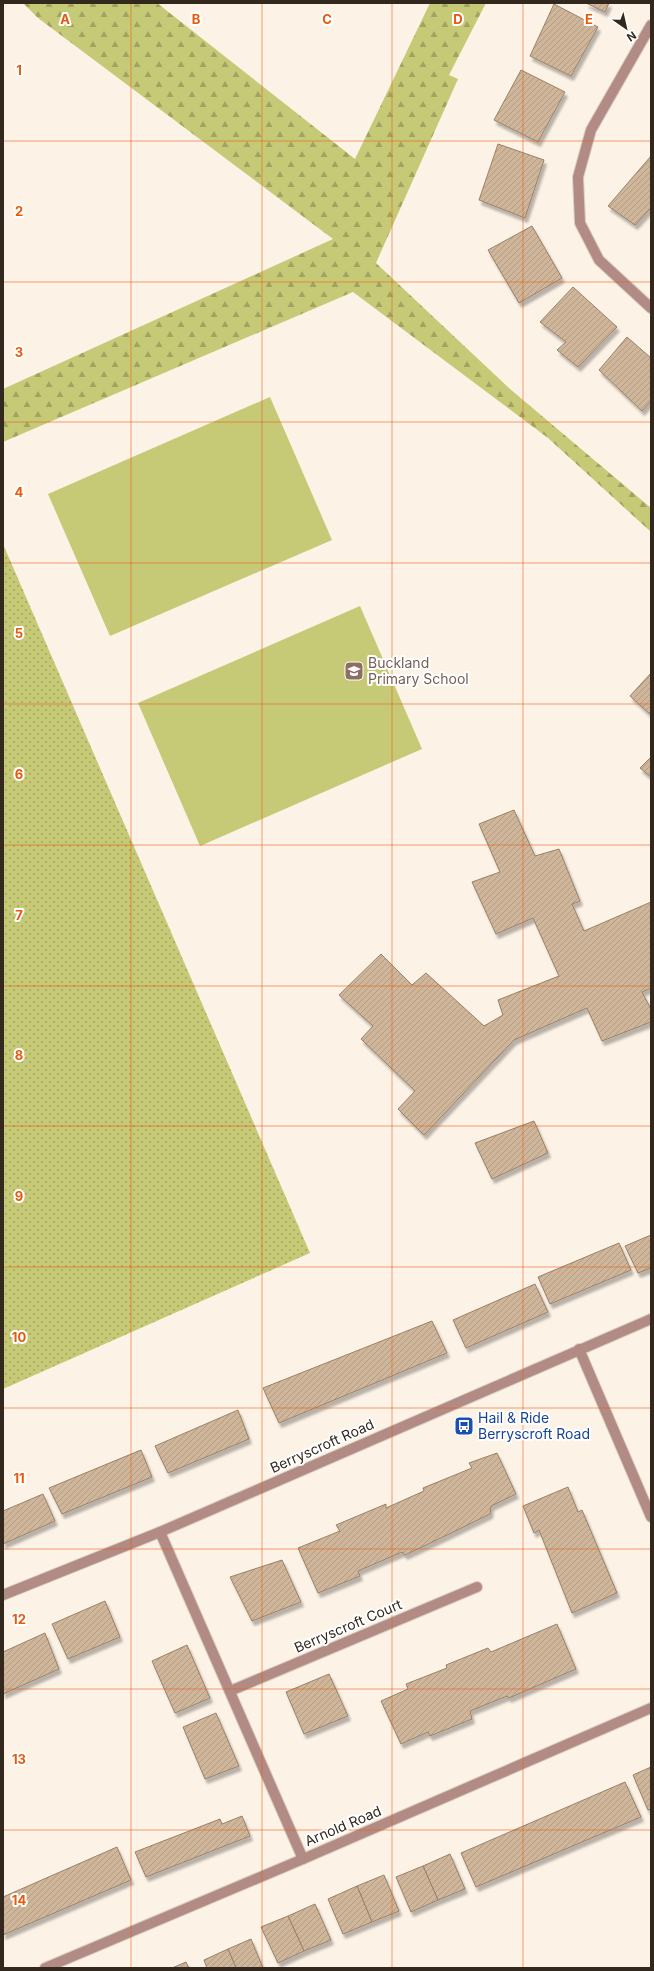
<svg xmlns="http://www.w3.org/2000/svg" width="654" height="1971" font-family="Inter,sans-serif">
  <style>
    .grass { fill: url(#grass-dots) }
    .forest { fill: url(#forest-firs) }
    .pitch { fill: #c6ca77 }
    .building { fill: url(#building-hatch); stroke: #988167; filter: url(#shadow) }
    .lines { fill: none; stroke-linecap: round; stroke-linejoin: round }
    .minor-casing { stroke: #d8cec2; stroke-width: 12 }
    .minor { stroke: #b38b85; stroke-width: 10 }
    .grid { fill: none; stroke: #e8590c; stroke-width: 1; stroke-opacity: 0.55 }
    .labels { text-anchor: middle; stroke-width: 4; stroke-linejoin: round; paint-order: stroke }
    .education-label { font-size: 14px; fill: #785e54; stroke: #fff; text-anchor: start }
    .transit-label { font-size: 14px; fill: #164399; stroke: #fff; text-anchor: start }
    .street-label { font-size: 14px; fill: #32281d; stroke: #fff }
    .grid-label { font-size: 13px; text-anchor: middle; font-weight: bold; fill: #e8590c; stroke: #fff; stroke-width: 4; stroke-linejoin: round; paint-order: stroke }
  </style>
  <defs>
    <pattern id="grass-dots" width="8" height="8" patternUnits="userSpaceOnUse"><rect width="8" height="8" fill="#c6ca77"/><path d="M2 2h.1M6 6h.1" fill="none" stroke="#a1a461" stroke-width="1.8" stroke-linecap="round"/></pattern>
    <pattern id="forest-firs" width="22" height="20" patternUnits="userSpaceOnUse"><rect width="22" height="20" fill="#c6ca77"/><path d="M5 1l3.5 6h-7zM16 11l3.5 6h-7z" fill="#a1a461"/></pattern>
    <pattern id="building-hatch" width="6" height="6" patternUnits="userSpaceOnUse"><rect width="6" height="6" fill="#cfb69a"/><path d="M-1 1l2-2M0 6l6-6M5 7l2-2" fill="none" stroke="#b29c84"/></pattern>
    <filter id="shadow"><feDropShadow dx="2.5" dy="4.5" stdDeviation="1" flood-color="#0004"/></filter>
  </defs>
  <rect width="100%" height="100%" fill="#fcf2e6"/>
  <path class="grass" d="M3 544 310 1253 3 1389Z"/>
  <path class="forest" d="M23 3H157L355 159 430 3H486L449 75 458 79 376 263 510 389 651 508V532L548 438 353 292 3 442V389L333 239 38 18Z"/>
  <g class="pitch">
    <path d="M270 397 332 540 110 636 48 494Z"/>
    <path d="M360 606 422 749 200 846 138 703Z"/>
  </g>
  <g class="building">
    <path d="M586 3H609L605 12Z"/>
    <path d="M554 4 598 27 571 76 530 56Z"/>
    <path d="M521 70 565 92 538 142 494 120Z"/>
    <path d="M498 144 544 160 525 218 479 200Z"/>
    <path d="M651 156V208L635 225 608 206Z"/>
    <path d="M532 226 562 278 519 303 488 250Z"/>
    <path d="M573 287 617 327 578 367 557 350 566 342 540 322Z"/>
    <path d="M627 337 651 358V401L642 411 599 370Z"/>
    <path d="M651 673V715L630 696Z"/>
    <path d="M651 757V777L640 768Z"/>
    <path d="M514 810 535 856 559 849 580 901 572 904 584 931 651 902V988L642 992 651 1009V1022L602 1041 587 1008 514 1040 424 1135 398 1109 415 1091 361 1039 373 1026 339 995 381 954 412 985 426 973 484 1026 503 1015 498 1000 559 976 533 918 496 934 472 882 500 872 479 824Z"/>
    <path d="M534 1121 548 1153 492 1179 475 1143Z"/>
    <path d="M651 1235V1268L638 1273 625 1246Z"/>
    <path d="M619 1243 631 1270 550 1304 538 1277Z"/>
    <path d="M535 1284 548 1312 466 1348 453 1320Z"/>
    <path d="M432 1321 447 1353 279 1423 263 1388Z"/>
    <path d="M238 1410 249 1439 168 1473 155 1446Z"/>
    <path d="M141 1450 152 1477 62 1514 49 1488Z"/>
    <path d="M497 1453 516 1494 491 1506 490 1514 445 1536 405 1555 402 1552 358 1571 360 1576 318 1593 298 1548 340 1531 336 1525 386 1504V1508L424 1491 423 1488 472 1468 469 1463Z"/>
    <path d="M568 1487 578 1512 582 1510 617 1593 572 1613 539 1530 534 1533 523 1506Z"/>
    <path d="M43 1494 55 1521 3 1544V1511Z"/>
    <path d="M282 1560 301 1602 252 1621 230 1577Z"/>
    <path d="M105 1601 120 1637 68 1659 52 1624Z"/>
    <path d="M557 1624 576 1669 509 1698 507 1696 470 1711 472 1719 430 1736 428 1732 401 1744 381 1701 408 1689 406 1684 447 1668 446 1665 488 1648 491 1652Z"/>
    <path d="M45 1633 59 1669 3 1694V1652Z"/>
    <path d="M187 1645 210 1698 175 1713 152 1661Z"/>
    <path d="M329 1674 348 1716 304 1734 286 1692Z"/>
    <path d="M216 1713 239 1766 205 1779 183 1727Z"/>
    <path d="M651 1767V1809L648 1810 633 1775Z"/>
    <path d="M625 1782 641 1817 476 1887 461 1853Z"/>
    <path d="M242 1816 250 1836 146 1877 135 1852 220 1819 222 1824Z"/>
    <path d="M117 1847 131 1880 3 1935V1897Z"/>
    <path d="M450 1854 465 1889 438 1900 423 1866Z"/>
    <path d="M423 1866 438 1900 411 1912 396 1877Z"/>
    <path d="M384 1875 399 1911 372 1922 357 1886Z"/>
    <path d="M357 1886 372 1922 343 1934 328 1899Z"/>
    <path d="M315 1904 331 1940 304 1951 288 1916Z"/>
    <path d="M288 1916 304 1951 278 1963 261 1927Z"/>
    <path d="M251 1939 263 1968H236L228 1949Z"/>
    <path d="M228 1949 236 1968H207L204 1960Z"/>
    <path d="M186 1962 189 1968H172Z"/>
  </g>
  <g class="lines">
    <g class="minor-casing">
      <g id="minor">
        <path d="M651 25 591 130 578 177 580 223 599 260 651 308"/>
        <path d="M579 1349 651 1517"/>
        <path d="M160 1532 303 1859"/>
        <path d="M3 1595 160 1532 651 1319"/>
        <path d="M230 1691 477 1587"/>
        <path d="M45 1968 303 1859 651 1708"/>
      </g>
    </g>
    <use href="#minor" class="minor"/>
  </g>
  <path class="grid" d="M131 3V1968M262 3V1968M392 3V1968M523 3V1968M3 141H651M3 282H651M3 422H651M3 563H651M3 704H651M3 845H651M3 986H651M3 1126H651M3 1267H651M3 1408H651M3 1549H651M3 1689H651M3 1830H651"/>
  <defs>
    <g id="school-square" transform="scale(1)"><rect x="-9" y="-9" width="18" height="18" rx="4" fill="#8d6e63" stroke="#fff"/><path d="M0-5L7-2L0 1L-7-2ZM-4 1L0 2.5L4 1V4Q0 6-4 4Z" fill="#fff"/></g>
    <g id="bus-square" transform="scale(1)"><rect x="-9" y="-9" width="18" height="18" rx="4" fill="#1a4fb4" stroke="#fff"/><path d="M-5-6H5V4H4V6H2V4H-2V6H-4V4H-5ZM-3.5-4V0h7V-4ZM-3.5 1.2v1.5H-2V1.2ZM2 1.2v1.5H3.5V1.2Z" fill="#fff"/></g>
  </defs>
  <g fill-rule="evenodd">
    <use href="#school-square" x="354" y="671"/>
    <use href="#bus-square" x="464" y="1426"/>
  </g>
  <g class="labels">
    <g class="education-label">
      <text x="368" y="668">Buckland<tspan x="368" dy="16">Primary School</tspan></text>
    </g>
    <g class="transit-label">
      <text x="478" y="1423">Hail &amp; Ride<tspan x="478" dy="16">Berryscroft Road</tspan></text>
    </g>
    <g class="street-label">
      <text transform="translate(322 1446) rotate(-24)" y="5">Berryscroft Road</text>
      <text transform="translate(348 1626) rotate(-23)" y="5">Berryscroft Court</text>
      <text transform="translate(343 1826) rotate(-23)" y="5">Arnold Road</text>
    </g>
  </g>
  <g class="grid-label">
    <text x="65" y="24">A</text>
    <text x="196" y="24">B</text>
    <text x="327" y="24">C</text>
    <text x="458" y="24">D</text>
    <text x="589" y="24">E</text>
    <text x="19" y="75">1</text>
    <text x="19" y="216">2</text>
    <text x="19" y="357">3</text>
    <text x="19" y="497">4</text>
    <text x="19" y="638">5</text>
    <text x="19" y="779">6</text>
    <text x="19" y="920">7</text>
    <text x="19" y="1060">8</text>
    <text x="19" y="1201">9</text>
    <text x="19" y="1342">10</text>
    <text x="19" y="1483">11</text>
    <text x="19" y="1624">12</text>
    <text x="19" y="1764">13</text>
    <text x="19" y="1905">14</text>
  </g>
  <rect width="654" height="1971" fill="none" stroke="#32281d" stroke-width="8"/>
  <g transform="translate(626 28) rotate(146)" stroke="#ffffff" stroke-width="3" paint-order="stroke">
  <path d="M0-3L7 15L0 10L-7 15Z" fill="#32281d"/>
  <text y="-6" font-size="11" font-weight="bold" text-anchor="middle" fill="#32281d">N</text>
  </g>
</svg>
